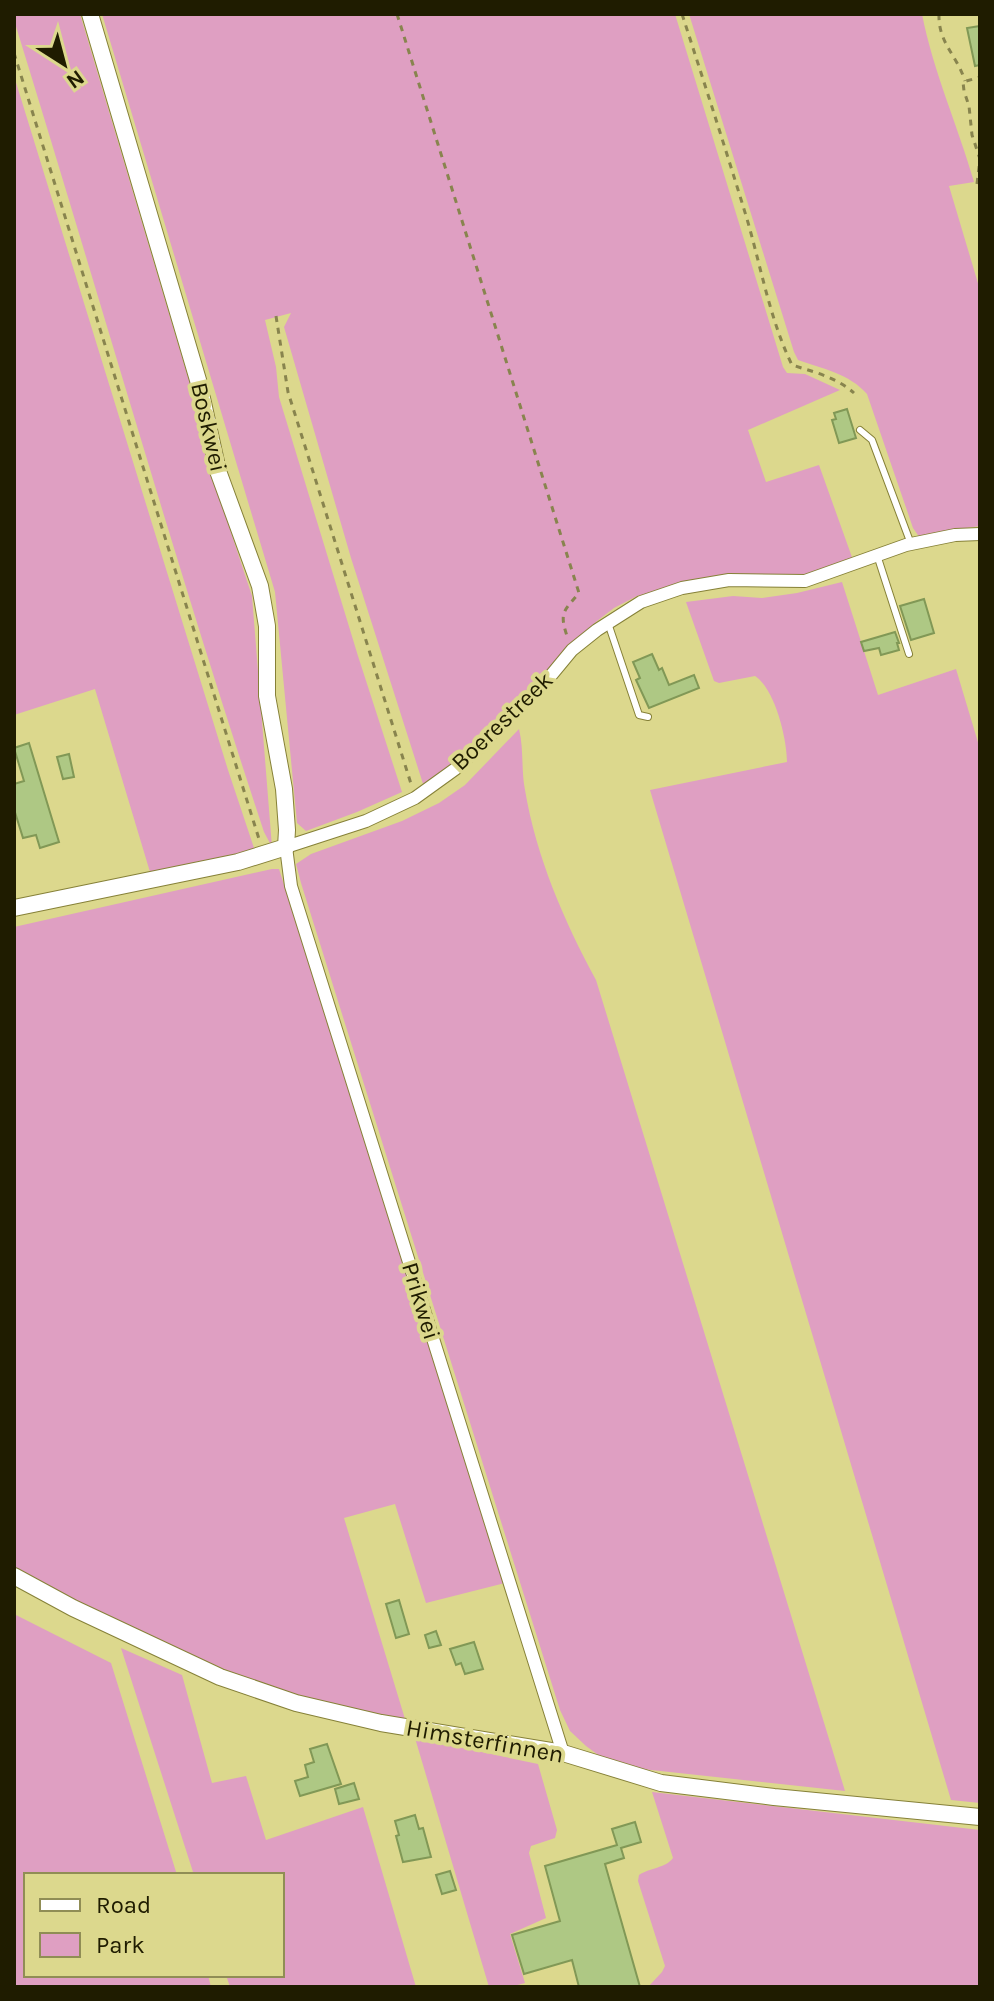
<svg xmlns="http://www.w3.org/2000/svg" width="994" height="2001" font-family="Karla,sans-serif">
  <style>
    .green { fill: #df9fc2 }
    .building { fill: #aec884; stroke: #819856; stroke-width: 2 }
    .lines { fill: none; stroke-linecap: round; stroke-linejoin: round }
    .service-casing { stroke: #868138; stroke-width: 8 }
    .minor-casing { stroke: #868138; stroke-width: 14 }
    .tertiary-casing { stroke: #868138; stroke-width: 18 }
    .path { stroke: #88844e; stroke-width: 3; stroke-dasharray: 6 6; stroke-linecap: butt }
    .service { stroke: #fff; stroke-width: 6 }
    .minor { stroke: #fff; stroke-width: 12 }
    .tertiary { stroke: #fff; stroke-width: 16 }
    .labels { text-anchor: middle; stroke-width: 8; stroke-linejoin: round; paint-order: stroke }
    .street-label { font-size: 24px; fill: #1f1c00; stroke: #dcd88d }
  </style>
  <rect width="100%" height="100%" fill="#dcd88d"/>
  <g class="green">
    <path d="M14 14H80L192 391 212 475 252 596 272 847 264 832C175 563 98 291 14 20Z"/>
    <path d="M102 14H675L783 367 787 373 805 374 840 390 748 430 766 482 819 465 853 560 798 578 679 585 637 596 614 608 597 621 577 640 467 759 425 790 351 558 284 327 291 313 265 320 276 367 279 397 358 656 402 792 357 812 306 831 297 823 275 592Z"/>
    <path d="M689 14H922C933 71 958 126 974 182L949 186 980 290V526L938 532 920 538 913 528 867 394C850 374 821 368 798 360L794 352Z"/>
    <path d="M14 76 228 770 255 851 150 872 95 689 14 715Z"/>
    <path d="M842 582 878 695 956 669 980 749V1803L951 1800 650 790 787 762C787 739 775 689 755 676L719 683 714 681 686 602 733 596 762 598 797 593Z"/>
    <path d="M519 729C524 749 521 770 525 790 536 856 564 921 596 980L845 1791 642 1769 601 1757 586 1746 570 1731 560 1710 301 883 296 864 311 854 402 821 439 803 465 785Z"/>
    <path d="M272 869H279L505 1583 426 1603 395 1504 344 1518 405 1719 336 1705 286 1693 240 1676 114 1621 14 1570V927Z"/>
    <path d="M14 1614 111 1663 177 1875H26V1975H208L211 1987H14Z"/>
    <path d="M121 1648 182 1675 212 1783 246 1776 266 1840 363 1807 416 1987H230L226 1975H282V1875H194Z"/>
    <path d="M415 1738 538 1764 557 1830 555 1838 531 1846 529 1853 546 1918 510 1934 525 1983 510 1987H489Z"/>
    <path d="M652 1792 980 1830V1987H648L662 1972 665 1966 638 1881 639 1875C649 1868 666 1868 673 1858Z"/>
  </g>
  <g class="building">
    <path d="M980 26V65L975 66 967 28Z"/>
    <path d="M847 409 856 438 839 443 832 420 836 419 834 413Z"/>
    <path d="M924 599 934 633 911 640 900 606Z"/>
    <path d="M895 632 899 643H897L899 650 881 655 879 648 864 651 861 642Z"/>
    <path d="M652 654 659 670 662 668 669 685 694 675 699 688 649 708 636 680 640 678 633 662Z"/>
    <path d="M29 743 59 842 40 848 36 835 23 838 14 809V784L24 781 14 748Z"/>
    <path d="M69 754 74 777 63 779 57 757Z"/>
    <path d="M399 1600 409 1634 396 1638 386 1604Z"/>
    <path d="M436 1631 441 1645 429 1648 425 1635Z"/>
    <path d="M474 1642 483 1669 465 1674 461 1663 456 1665 450 1649Z"/>
    <path d="M327 1744 341 1784 300 1796 295 1781 308 1777 305 1765 314 1762 310 1749Z"/>
    <path d="M354 1783 359 1799 339 1804 335 1789Z"/>
    <path d="M415 1815 419 1829 423 1828 431 1857 403 1862 396 1836 399 1835 395 1821Z"/>
    <path d="M635 1822 641 1842 621 1848 624 1858 605 1864 640 1987H579L572 1960 524 1974 512 1935 560 1921 545 1866 617 1845 612 1829Z"/>
    <path d="M450 1871 456 1890 442 1894 436 1875Z"/>
  </g>
  <g class="lines">
    <g class="service-casing">
      <g id="service">
        <path d="M860 430 872 440 911 544"/>
        <path d="M877 555 909 654"/>
        <path d="M608 623 639 715 648 717"/>
      </g>
    </g>
    <g class="minor-casing">
      <path id="minor" d="M563 1753 291 886 286 847 366 821 415 798 458 767 548 679 572 650 597 630 641 602 682 588 729 580 805 581 906 545 955 535 980 534"/>
    </g>
    <g class="tertiary-casing">
      <g id="tertiary">
        <path d="M14 908 238 862 286 847 287 830 284 789 267 696V626L260 586 218 471 198 380 90 14"/>
        <path d="M14 1576 73 1608 220 1677 296 1703 381 1723 563 1753 661 1783 774 1797 980 1817"/>
      </g>
    </g>
    <g class="path">
      <path d="M397 14 579 593C564 611 559 612 567 636"/>
      <path d="M682 14C704 82 726 150 747 219 761 267 770 320 792 365 814 372 836 377 854 393"/>
      <path d="M939 14C938 43 957 55 965 81"/>
      <path d="M14 53 259 839"/>
      <path d="M977 184 980 159 972 135 969 106 964 91 963 82 980 77"/>
      <path d="M276 316 288 392 412 787"/>
    </g>
    <use href="#service" class="service"/>
    <use href="#minor" class="minor"/>
    <use href="#tertiary" class="tertiary"/>
  </g>
  <g class="labels">
    <g class="street-label">
      <text transform="translate(209 427) rotate(77)" y="8">Boskwei</text>
      <text transform="translate(502 721) rotate(-44)" y="8">Boerestreek</text>
      <text transform="translate(421 1301) rotate(73)" y="8">Prikwei</text>
      <text transform="translate(485 1741) rotate(10)" y="8">Himsterfinnen</text>
    </g>
  </g>
  <rect width="994" height="2001" fill="none" stroke="#1f1c00" stroke-width="32"/>
  <rect x="24" y="1873" width="260" height="104" fill="#dcd88d" stroke="#908d55" stroke-width="2"/>
  <rect x="40" y="1899" width="40" height="12" fill="#ffffff" stroke="#908d55" stroke-width="2"/>
  <text x="96" y="1913" font-size="24" fill="#1f1c00">Road</text>
  <rect x="40" y="1933" width="40" height="24" fill="#df9fc2" stroke="#908d55" stroke-width="2"/>
  <text x="96" y="1953" font-size="24" fill="#1f1c00">Park</text>
  <g transform="translate(64 64) rotate(144)" stroke="#dcd88d" stroke-width="6" paint-order="stroke">
  <path d="M0-6L14 30L0 20L-14 30Z" fill="#1f1c00"/>
  <text y="-12" font-size="22" font-weight="bold" text-anchor="middle" fill="#1f1c00">N</text>
  </g>
</svg>
